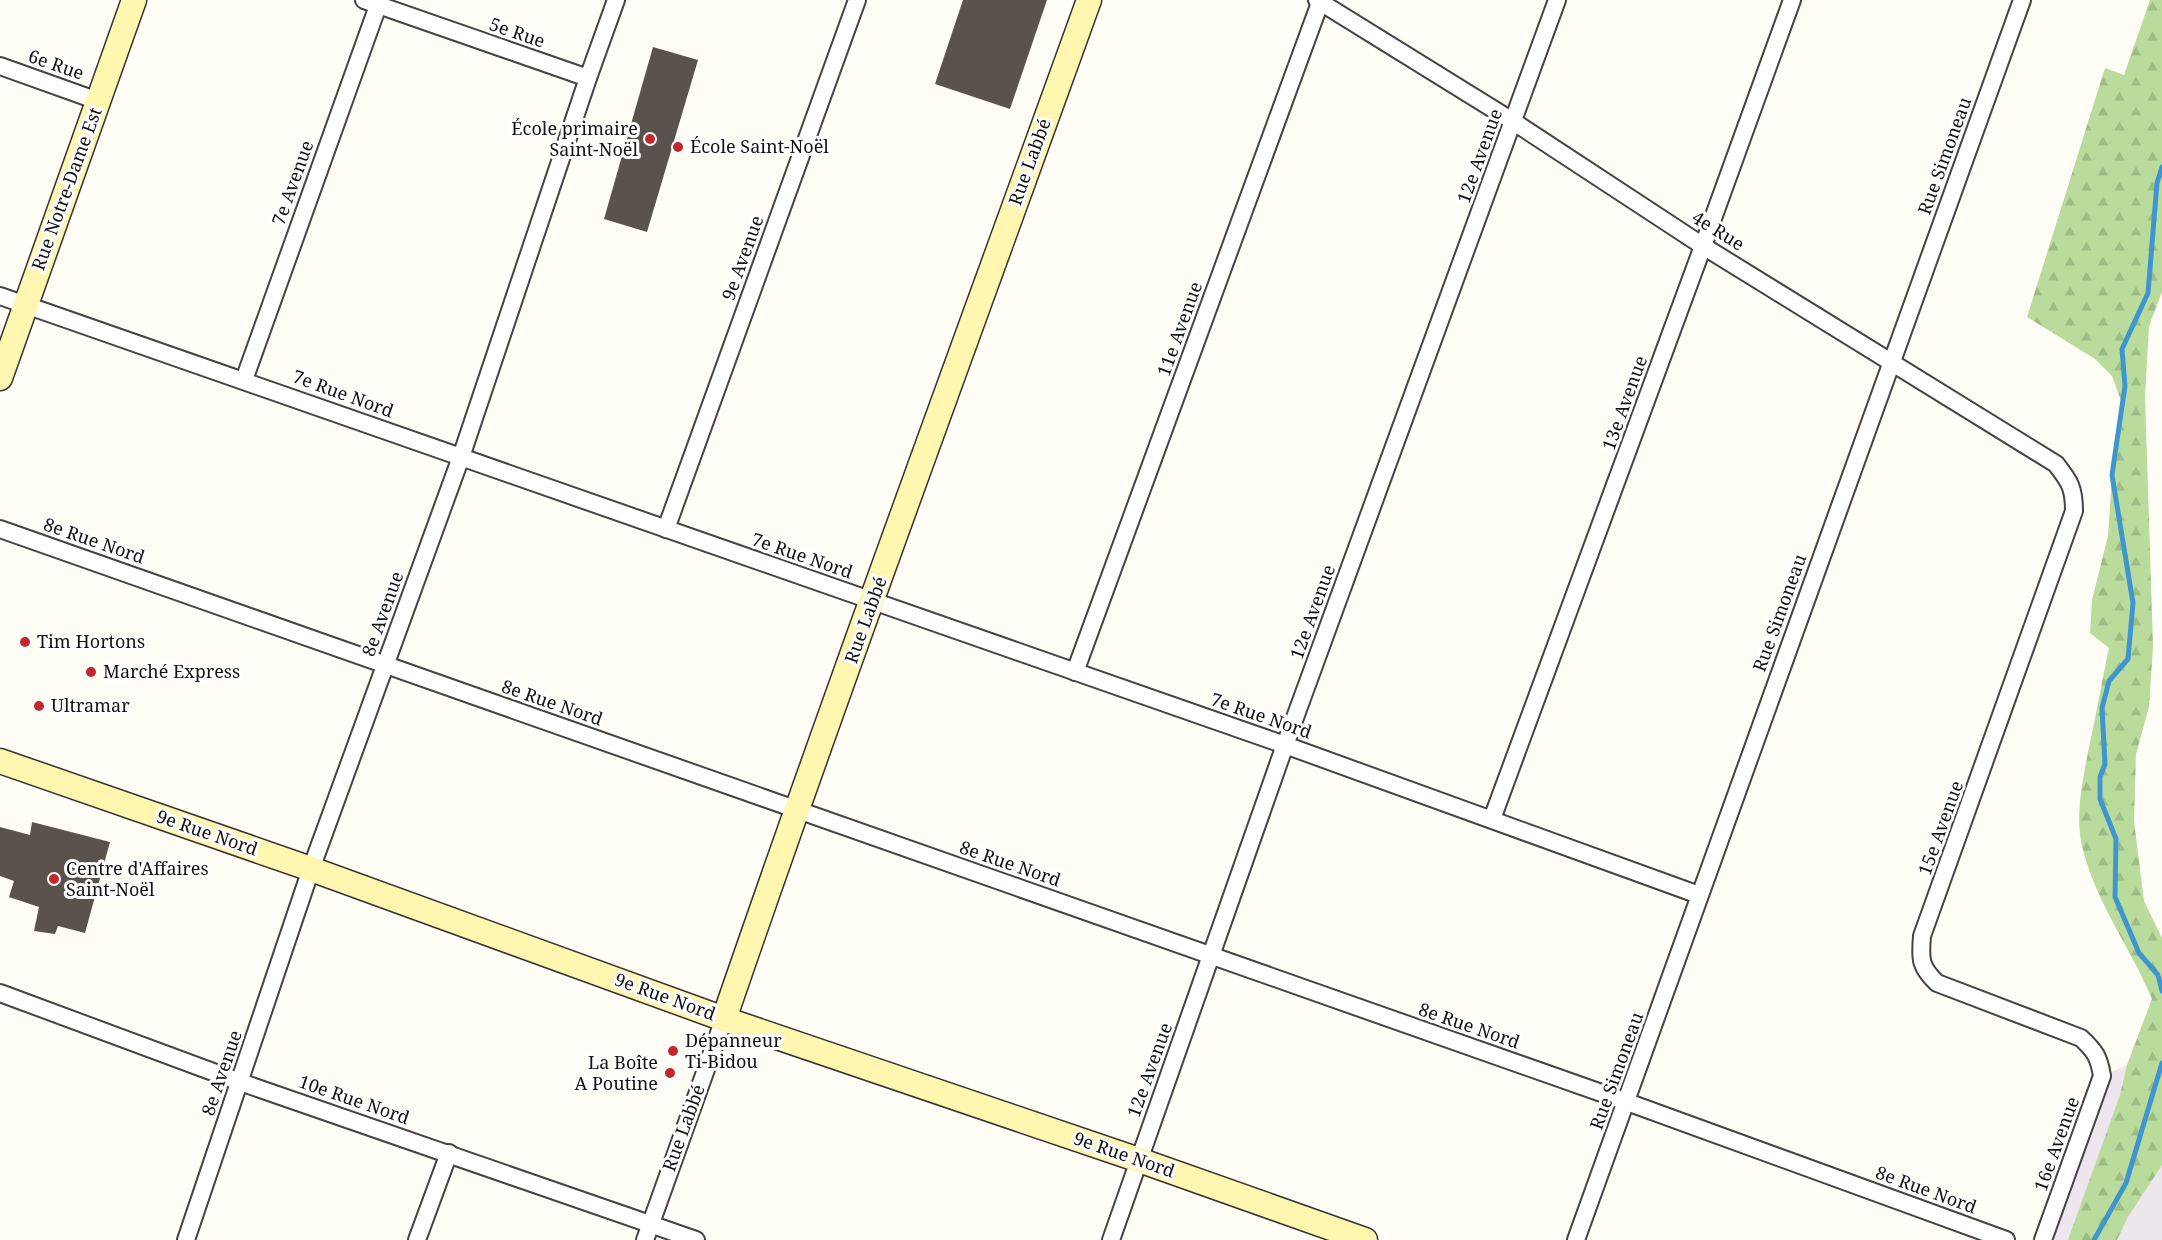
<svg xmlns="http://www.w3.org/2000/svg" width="2162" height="1240" font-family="'Noto Serif',serif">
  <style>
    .industrial { fill: #eee6ef }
    .forest { fill: url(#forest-firs) }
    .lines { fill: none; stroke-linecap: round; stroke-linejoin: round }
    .stream { stroke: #3f96cf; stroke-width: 5 }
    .building { fill: #5a524d }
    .street-casing { stroke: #444; stroke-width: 20 }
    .secondary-casing { stroke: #333; stroke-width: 27 }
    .street { stroke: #fff; stroke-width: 16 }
    .secondary { stroke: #fff6b0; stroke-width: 24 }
    .poi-dot { fill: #c4262e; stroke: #fff; stroke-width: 2 }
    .labels { text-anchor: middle; stroke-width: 6; stroke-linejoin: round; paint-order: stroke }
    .street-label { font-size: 18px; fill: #111; stroke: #fff }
    .poi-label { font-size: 18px; fill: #111; stroke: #fff; text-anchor: start }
  </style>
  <defs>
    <pattern id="forest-firs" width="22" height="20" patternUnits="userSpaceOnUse" patternTransform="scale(1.5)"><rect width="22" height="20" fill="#b9dc9c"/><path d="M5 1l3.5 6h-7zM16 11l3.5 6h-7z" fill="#9ebc85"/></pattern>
  </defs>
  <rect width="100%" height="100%" fill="#fffdf5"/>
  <path class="industrial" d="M2159 982 2162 984V1240H2043L2102 1076 2127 1065Z"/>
  <path class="forest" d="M2150 0H2162V292L2149 326 2145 396 2153 646 2149 707 2136 754 2134 821 2144 901 2162 938V1165L2128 1217 2117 1240H2068L2120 1095 2127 1065 2152 999C2131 949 2097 904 2083 850 2073 815 2085 769 2092 733 2098 704 2103 676 2109 648L2090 633 2092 600 2108 536 2112 475 2122 403 2112 376 2095 359 2027 317 2105 68 2124 75Z"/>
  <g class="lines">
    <g class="stream">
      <path d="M2162 167 2157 183 2148 293 2122 349 2125 386 2112 475 2133 603 2128 659 2109 681 2102 708 2105 764 2100 777V799L2116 839 2115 897 2139 953 2158 975 2162 991"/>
      <path d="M2094 1240 2126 1183 2162 1063"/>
    </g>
  </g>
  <g class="building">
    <path d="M963 0H1047L1010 109 935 84Z"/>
    <path d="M653 47 698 60 647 232 604 219Z"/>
    <path d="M32 822 110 842 85 933 58 926 55 934 34 931 39 907 9 897 14 881 0 876V827L30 835Z"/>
  </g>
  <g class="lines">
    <g class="street-casing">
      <g id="street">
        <path d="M364 0 588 78"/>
        <path d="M1317 0 1514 122 1703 246 2056 464C2070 482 2074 488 2074 511L1922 936C1920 959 1920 967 1937 983L2081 1038C2095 1051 2099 1057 2102 1076L2043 1240"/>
        <path d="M0 66 98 101"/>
        <path d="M0 296 1285 745 1699 895"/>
        <path d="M244 380 380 0"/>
        <path d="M0 529 1627 1102 2006 1240"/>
        <path d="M666 529 857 0"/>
        <path d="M1075 672 1321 0"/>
        <path d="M1492 819 1703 246 1792 0"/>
        <path d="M0 993 240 1082 696 1240"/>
        <path d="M186 1240 311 869 461 457 588 78 616 0"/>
        <path d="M417 1240 449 1153"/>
        <path d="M645 1240 724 1019"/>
        <path d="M1111 1240 1285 745 1557 0"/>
        <path d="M1576 1240 2022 0"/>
      </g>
    </g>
    <g class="secondary-casing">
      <g id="secondary">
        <path d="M0 378 134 0"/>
        <path d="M0 761 311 869 724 1019 1139 1160 1365 1240"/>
        <path d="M724 1019C841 678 967 339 1089 0"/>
      </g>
    </g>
    <use href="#street" class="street"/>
    <use href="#secondary" class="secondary"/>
  </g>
  <g class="poi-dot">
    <circle cx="650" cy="139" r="6"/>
    <circle cx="678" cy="147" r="6"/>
    <circle cx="25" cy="642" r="6"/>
    <circle cx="91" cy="672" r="6"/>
    <circle cx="39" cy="706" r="6"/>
    <circle cx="54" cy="879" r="6"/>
    <circle cx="673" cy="1051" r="6"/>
    <circle cx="670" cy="1073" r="6"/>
  </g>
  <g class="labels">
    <g class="street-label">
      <text transform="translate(517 33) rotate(19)" y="6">5e Rue</text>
      <text transform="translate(56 65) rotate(19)" y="6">6e Rue</text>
      <text transform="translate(1480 156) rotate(-70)" y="6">12e Avenue</text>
      <text transform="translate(1945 156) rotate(-70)" y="6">Rue Simoneau</text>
      <text transform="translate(1030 162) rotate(-70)" y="6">Rue Labbé</text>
      <text transform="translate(293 183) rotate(-70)" y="6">7e Avenue</text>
      <text transform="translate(67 189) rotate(-70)" y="6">Rue Notre-Dame Est</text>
      <text transform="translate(1718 231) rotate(32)" y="6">4e Rue</text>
      <text transform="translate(743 258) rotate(-70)" y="6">9e Avenue</text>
      <text transform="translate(1180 329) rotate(-70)" y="6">11e Avenue</text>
      <text transform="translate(343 394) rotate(20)" y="6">7e Rue Nord</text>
      <text transform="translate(1625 403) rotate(-70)" y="6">13e Avenue</text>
      <text transform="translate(94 541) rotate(19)" y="6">8e Rue Nord</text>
      <text transform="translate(802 556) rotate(19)" y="6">7e Rue Nord</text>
      <text transform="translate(1313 612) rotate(-70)" y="6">12e Avenue</text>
      <text transform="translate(1780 613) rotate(-70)" y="6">Rue Simoneau</text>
      <text transform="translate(383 614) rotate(-70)" y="6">8e Avenue</text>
      <text transform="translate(866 620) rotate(-70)" y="6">Rue Labbé</text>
      <text transform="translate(552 703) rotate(19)" y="6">8e Rue Nord</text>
      <text transform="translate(1261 716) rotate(19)" y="6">7e Rue Nord</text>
      <text transform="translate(1941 828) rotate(-70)" y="6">15e Avenue</text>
      <text transform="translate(207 833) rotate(19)" y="6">9e Rue Nord</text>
      <text transform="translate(1010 864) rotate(19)" y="6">8e Rue Nord</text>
      <text transform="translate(665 997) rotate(20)" y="6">9e Rue Nord</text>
      <text transform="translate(1469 1026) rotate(19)" y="6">8e Rue Nord</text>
      <text transform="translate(1150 1070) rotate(-70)" y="6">12e Avenue</text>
      <text transform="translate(1617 1071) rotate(-70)" y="6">Rue Simoneau</text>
      <text transform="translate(222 1073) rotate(-71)" y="6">8e Avenue</text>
      <text transform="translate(354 1100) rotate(19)" y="6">10e Rue Nord</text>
      <text transform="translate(684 1128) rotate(-70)" y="6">Rue Labbé</text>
      <text transform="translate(2057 1144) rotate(-70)" y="6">16e Avenue</text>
      <text transform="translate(1124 1155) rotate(19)" y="6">9e Rue Nord</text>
      <text transform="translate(1926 1190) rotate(20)" y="6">8e Rue Nord</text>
    </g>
    <g class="poi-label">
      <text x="638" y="135" text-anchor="end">École primaire<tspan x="638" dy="21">Saint-Noël</tspan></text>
      <text x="690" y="153">École Saint-Noël</text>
      <text x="37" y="648">Tim Hortons</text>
      <text x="103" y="678">Marché Express</text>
      <text x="51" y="712">Ultramar</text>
      <text x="66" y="875">Centre d'Affaires<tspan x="66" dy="21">Saint-Noël</tspan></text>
      <text x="685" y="1047">Dépanneur<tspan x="685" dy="21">Ti-Bidou</tspan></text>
      <text x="658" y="1069" text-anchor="end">La Boîte<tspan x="658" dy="21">A Poutine</tspan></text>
    </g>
  </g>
</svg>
